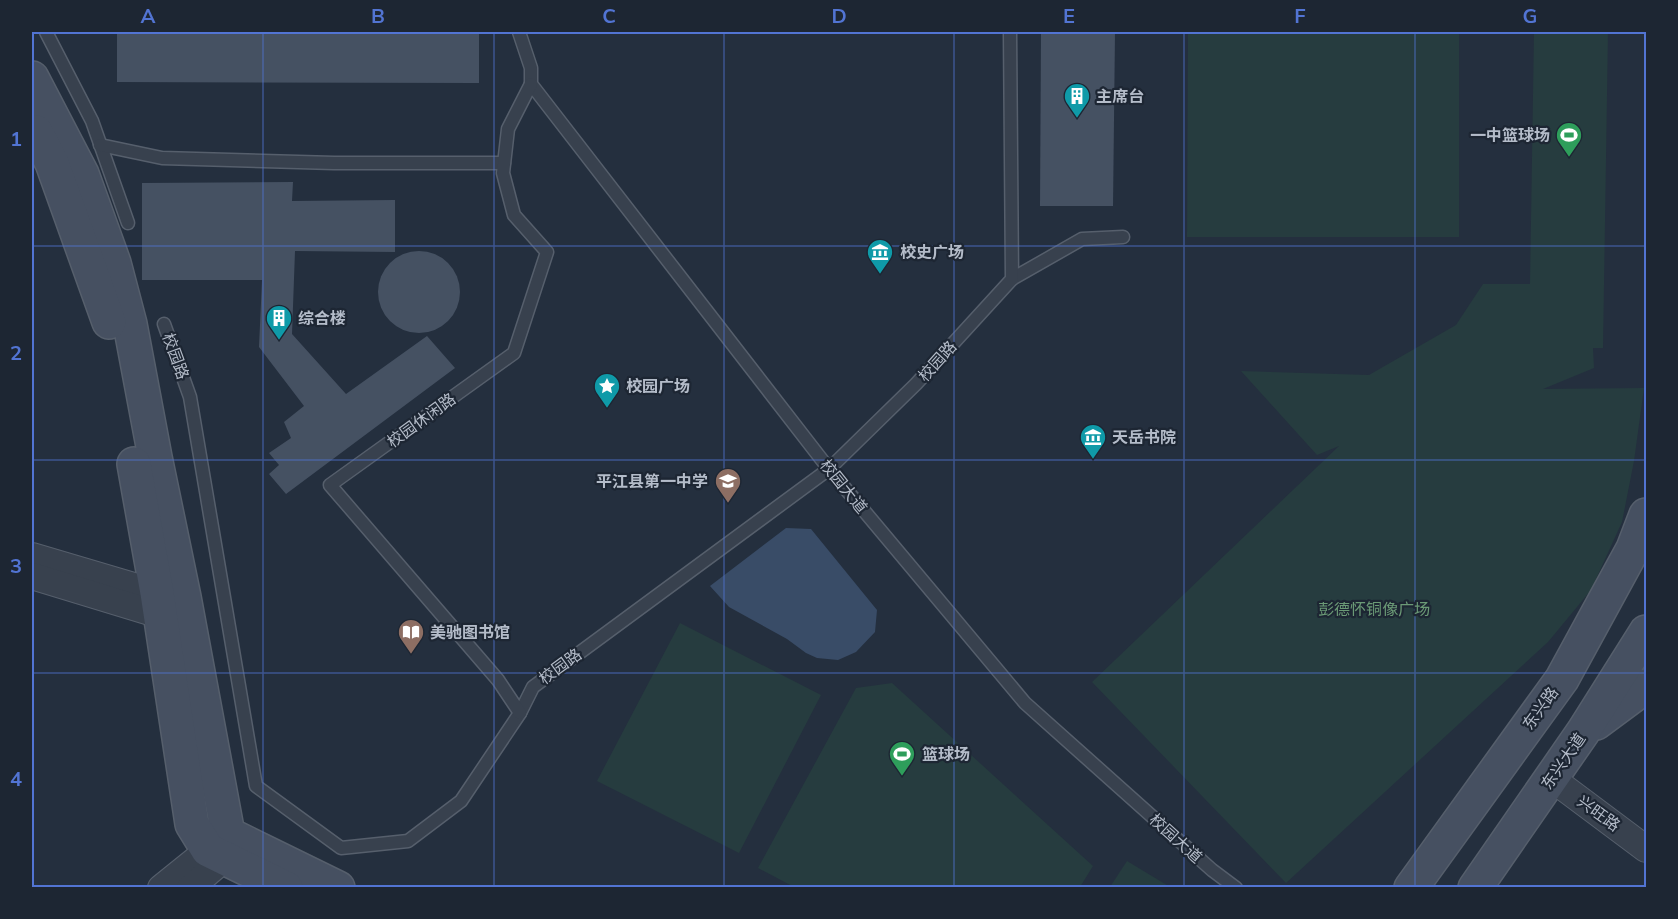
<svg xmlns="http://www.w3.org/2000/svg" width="1678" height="919" font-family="Mulish,'Noto Sans SC',sans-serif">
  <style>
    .green { fill: #263c3f }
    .water { fill: #394c67 }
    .building { fill: #455162 }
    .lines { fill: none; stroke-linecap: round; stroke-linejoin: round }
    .lane-casing { stroke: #565f6c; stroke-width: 15 }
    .street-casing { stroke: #565f6c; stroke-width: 28 }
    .secondary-casing { stroke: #565f6c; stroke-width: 36 }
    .lane { stroke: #38414e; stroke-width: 12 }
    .street { stroke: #38414e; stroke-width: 26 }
    .secondary { stroke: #465061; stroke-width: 33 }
    .grid { fill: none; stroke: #5274d3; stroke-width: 1.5; stroke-opacity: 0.55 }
    .labels { text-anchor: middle; stroke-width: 4.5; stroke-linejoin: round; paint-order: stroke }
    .poi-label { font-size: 16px; font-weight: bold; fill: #b4bcc9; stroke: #1d2633; text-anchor: start }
    .street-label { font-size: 16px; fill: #b4bcc9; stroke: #1d2633 }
    .park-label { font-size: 16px; fill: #6b9a76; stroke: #1d2633 }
    .neatline { fill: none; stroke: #5274d3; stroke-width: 2 }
    .grid-label { font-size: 20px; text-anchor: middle; font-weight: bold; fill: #5274d3 }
  </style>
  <rect width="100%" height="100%" fill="#242f3e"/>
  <g class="green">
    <path d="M1188 32H1459V237H1187Z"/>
    <path d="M1534 32H1608L1603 348H1593L1594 368 1543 389 1644 388 1634 461 1622 522 1591 590 1548 642 1286 883 1092 682 1339 446 1317 455 1241 371 1369 375 1456 325 1483 284H1530Z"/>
    <path d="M680 623 821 695 739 853 597 781Z"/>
    <path d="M892 683 1093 866 1080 887H794L758 868 856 688Z"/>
    <path d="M1127 861 1170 887H1110Z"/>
  </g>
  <path class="water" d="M786 528 811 529 877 610 875 632 856 652 838 660 817 658 806 653 787 639 729 607 710 586Z"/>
  <g class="building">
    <path d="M117 32H479V83L117 82Z"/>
    <path d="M1041 32H1115L1113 206H1040Z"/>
    <path d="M293 182 292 201 395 200V252L295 251 292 334 346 394 427 336 455 368 286 494 269 474 279 465 269 453 291 438 284 422 304 406 259 347 262 280H142V183Z"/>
    <circle cx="419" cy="292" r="41"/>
  </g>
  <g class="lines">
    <g class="lane-casing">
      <g id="lane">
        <path d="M46 32 92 121 128 223"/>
        <path d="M519 32 531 68V84L829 469 1025 703 1212 870 1236 888"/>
        <path d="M100 145 162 158 334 163H504"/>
        <path d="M1012 279 1082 239 1123 237"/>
        <path d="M164 324 190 397 256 786 341 848 408 841 461 801 520 713 533 687 829 469 916 384 1012 279 1010 32"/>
        <path d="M520 713 498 680 330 485 514 353 547 252 514 215 503 173 508 129 531 84"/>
      </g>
    </g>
    <g class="street-casing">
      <g id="street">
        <path d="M32 556 157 593 172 595"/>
        <path d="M32 576 160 615 175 617"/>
        <path d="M1551 778 1646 849"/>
        <path d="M161 888 223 838"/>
        <path d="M190 888 225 858 238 851"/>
      </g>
    </g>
    <g class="secondary-casing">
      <g id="secondary">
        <path d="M32 78 82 174 114 263 130 324 155 457 184 597 228 834 338 888"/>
        <path d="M36 132 52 163 109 322"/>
        <path d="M134 464 157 593 192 824 208 850 286 888"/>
        <path d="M1596 723 1646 686"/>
        <path d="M1411 888 1562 679 1633 549 1646 515"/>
        <path d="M1475 888 1583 732 1646 632"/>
      </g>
    </g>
    <use href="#lane" class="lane"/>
    <use href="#street" class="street"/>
    <use href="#secondary" class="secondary"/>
  </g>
  <path class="grid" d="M263 32V888M494 32V888M724 32V888M954 32V888M1184 32V888M1415 32V888M32 246H1646M32 460H1646M32 673H1646"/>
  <defs>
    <g id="building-pin" transform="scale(1.35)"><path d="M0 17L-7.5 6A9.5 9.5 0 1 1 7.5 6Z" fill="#0f9aa8" stroke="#1d2633"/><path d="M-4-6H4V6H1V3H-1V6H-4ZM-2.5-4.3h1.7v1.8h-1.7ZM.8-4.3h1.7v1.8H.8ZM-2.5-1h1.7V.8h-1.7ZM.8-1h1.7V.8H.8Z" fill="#fff"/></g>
    <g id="stadium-pin" transform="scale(1.35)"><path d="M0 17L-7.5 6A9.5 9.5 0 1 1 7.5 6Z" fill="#2e9e5b" stroke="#1d2633"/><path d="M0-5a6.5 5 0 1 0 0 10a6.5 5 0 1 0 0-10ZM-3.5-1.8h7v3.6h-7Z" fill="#fff"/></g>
    <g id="museum-pin" transform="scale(1.35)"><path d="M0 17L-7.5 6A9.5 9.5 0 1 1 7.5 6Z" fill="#0f9aa8" stroke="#1d2633"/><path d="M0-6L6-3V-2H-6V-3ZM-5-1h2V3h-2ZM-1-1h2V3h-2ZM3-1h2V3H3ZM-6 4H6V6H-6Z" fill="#fff"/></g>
    <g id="sight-pin" transform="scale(1.35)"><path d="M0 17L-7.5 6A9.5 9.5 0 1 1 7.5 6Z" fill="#0f9aa8" stroke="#1d2633"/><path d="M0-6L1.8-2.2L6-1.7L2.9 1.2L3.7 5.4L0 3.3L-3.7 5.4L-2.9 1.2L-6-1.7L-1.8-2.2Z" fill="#fff"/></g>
    <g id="school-pin" transform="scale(1.35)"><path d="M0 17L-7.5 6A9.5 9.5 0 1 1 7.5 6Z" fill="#8d6e63" stroke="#1d2633"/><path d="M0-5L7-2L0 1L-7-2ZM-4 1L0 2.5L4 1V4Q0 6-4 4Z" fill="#fff"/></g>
    <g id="library-pin" transform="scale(1.35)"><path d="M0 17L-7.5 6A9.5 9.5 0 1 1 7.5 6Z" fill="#8d6e63" stroke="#1d2633"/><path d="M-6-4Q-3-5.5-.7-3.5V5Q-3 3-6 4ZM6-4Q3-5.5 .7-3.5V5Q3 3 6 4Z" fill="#fff"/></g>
  </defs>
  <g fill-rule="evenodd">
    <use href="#building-pin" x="1077" y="96"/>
    <use href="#stadium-pin" x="1569" y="135"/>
    <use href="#museum-pin" x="880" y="252"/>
    <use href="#building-pin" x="279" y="318"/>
    <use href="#sight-pin" x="607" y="386"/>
    <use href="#museum-pin" x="1093" y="437"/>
    <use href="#school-pin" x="728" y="481"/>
    <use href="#library-pin" x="411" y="632"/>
    <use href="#stadium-pin" x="902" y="754"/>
  </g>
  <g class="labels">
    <g class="poi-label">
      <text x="1096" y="102">主席台</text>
      <text x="1550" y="141" text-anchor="end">一中篮球场</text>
      <text x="900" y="258">校史广场</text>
      <text x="298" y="324">综合楼</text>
      <text x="626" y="392">校园广场</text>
      <text x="1112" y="443">天岳书院</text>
      <text x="708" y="487" text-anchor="end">平江县第一中学</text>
      <text x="430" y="638">美驰图书馆</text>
      <text x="922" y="760">篮球场</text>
    </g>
    <g class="street-label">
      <text transform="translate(176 356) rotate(70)" y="6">校园路</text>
      <text transform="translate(937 361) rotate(-48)" y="6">校园路</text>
      <text transform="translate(421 420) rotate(-36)" y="6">校园休闲路</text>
      <text transform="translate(844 486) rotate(51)" y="6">校园大道</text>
      <text transform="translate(560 666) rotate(-36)" y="6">校园路</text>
      <text transform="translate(1540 708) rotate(-54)" y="6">东兴路</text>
      <text transform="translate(1563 761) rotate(-55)" y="6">东兴大道</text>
      <text transform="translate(1599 813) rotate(36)" y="6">兴旺路</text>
      <text transform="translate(1176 838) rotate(42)" y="6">校园大道</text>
    </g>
    <g class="park-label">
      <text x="1374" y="615">彭德怀铜像广场</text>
    </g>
  </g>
  <rect width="1678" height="919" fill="none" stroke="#1d2633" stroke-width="66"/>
  <rect x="33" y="33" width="1612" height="853" class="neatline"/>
  <g class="grid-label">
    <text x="148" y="23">A</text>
    <text x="378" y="23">B</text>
    <text x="609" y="23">C</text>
    <text x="839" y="23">D</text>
    <text x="1069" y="23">E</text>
    <text x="1300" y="23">F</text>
    <text x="1530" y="23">G</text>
    <text x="16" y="146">1</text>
    <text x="16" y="360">2</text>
    <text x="16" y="573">3</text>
    <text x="16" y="786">4</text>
  </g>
</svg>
